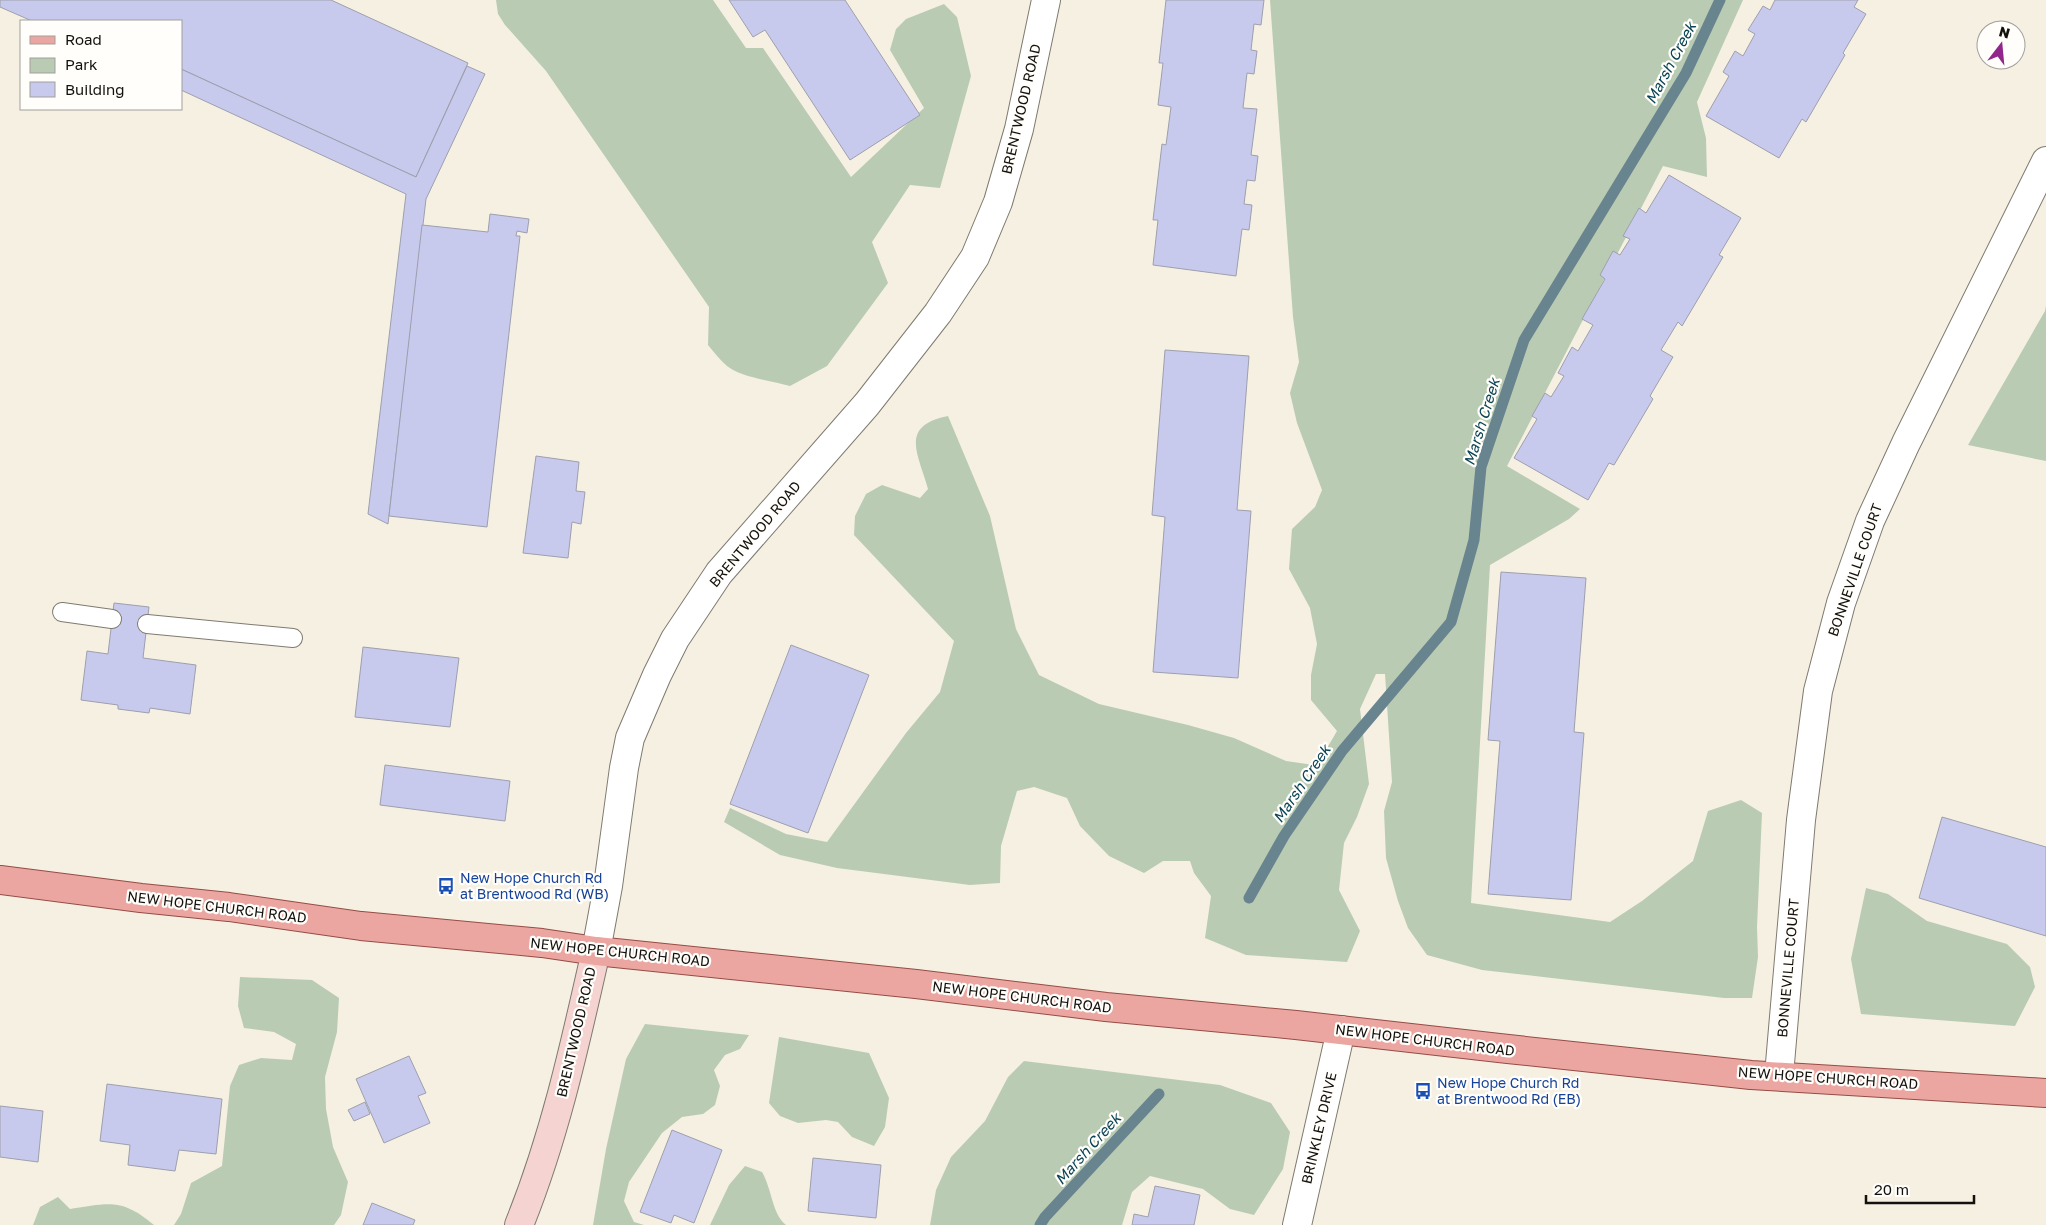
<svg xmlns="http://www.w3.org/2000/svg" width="2046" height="1225" font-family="'Golos Text',sans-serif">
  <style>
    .green { fill: #bacbb3 }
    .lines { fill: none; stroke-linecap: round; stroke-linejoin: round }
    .stream { stroke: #68848e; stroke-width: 11 }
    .building { fill: #c7caed; stroke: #9e9fac }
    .lane-casing { stroke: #7f7a6f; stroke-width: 20 }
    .street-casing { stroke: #7f7a6f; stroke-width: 30 }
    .secondary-casing { stroke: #7f7a6f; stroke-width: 30 }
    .primary-casing { stroke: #964c44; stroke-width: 30 }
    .lane { stroke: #fff; stroke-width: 18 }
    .street { stroke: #fff; stroke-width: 28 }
    .secondary { stroke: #f5d3d0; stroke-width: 28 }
    .primary { stroke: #eba6a1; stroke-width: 28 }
    .labels { text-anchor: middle; stroke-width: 4.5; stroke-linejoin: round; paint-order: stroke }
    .street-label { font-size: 14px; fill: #13110d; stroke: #fffefb }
    .transit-label { font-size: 14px; fill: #164399; stroke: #fffefb; text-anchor: start }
    .water-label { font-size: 15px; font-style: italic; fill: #094356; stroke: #fffefb }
  </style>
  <rect width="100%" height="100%" fill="#f6f0e3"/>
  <g class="green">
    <path d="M496 0H713L746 48H763L851 177 924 108 890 50 896 29 906 19 944 4 957 17 971 76 940 188 910 185 872 242 888 283 827 366 790 386C772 381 740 377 727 366 720 360 714 352 708 345L709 307 546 71 505 25 498 14Z"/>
    <path d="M1270 0H1743L1697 102 1706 138 1707 177 1663 166 1507 466 1580 509 1569 519 1490 565 1471 903 1610 922 1642 901 1693 861 1708 811 1741 800 1762 813 1757 927 1758 957 1752 998H1724L1482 970 1427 955 1408 928 1398 901 1386 858 1384 811 1392 782 1385 674H1376L1360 709 1369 784 1357 817 1344 843 1339 890 1360 931 1347 962 1246 955 1205 938 1211 896 1194 873 1190 861H1163L1144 873 1109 856 1080 826 1067 798 1034 787 1017 791 1001 846 1000 883 970 885 837 868 780 855 724 822 730 808 786 834 827 842 906 733 940 692 954 641 854 535 855 516 866 494 882 485 920 498 928 489C919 455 898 426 948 416L990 516 1016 629 1039 675 1099 704 1188 725 1234 738 1286 761 1314 765 1323 755 1337 731 1311 700V675L1317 644 1310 608 1289 569 1292 529 1315 507 1322 490 1297 423 1290 393 1299 362 1293 317Z"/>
    <path d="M2046 306V461L1968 445 2045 311Z"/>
    <path d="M1866 888 1888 894 1927 921 2007 944 2030 967 2035 987 2015 1026 1861 1014 1851 959Z"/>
    <path d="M240 977 312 980 339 998 337 1032 325 1077 326 1109 333 1147 348 1182 341 1215 334 1225H174L181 1214 191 1183 222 1166 230 1086 239 1065 261 1058 292 1060 296 1044 274 1032 244 1028 238 1006Z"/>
    <path d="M645 1024 749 1035 740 1049 725 1055 714 1070 720 1086 715 1105 703 1114 682 1117 662 1133 629 1182 624 1201 634 1222 644 1225H593L606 1149 626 1059Z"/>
    <path d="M779 1037 869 1053 889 1098 885 1127 874 1146 852 1137 838 1122 826 1120 798 1123 780 1116 769 1103Z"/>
    <path d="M1024 1061 1220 1085 1271 1103 1290 1132 1283 1169 1254 1215 1230 1209 1203 1189 1150 1176 1132 1192 1122 1225H930L936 1190 951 1157 985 1121 1008 1077Z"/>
    <path d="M745 1166 762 1172C772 1189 772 1214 786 1225H710L729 1185Z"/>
    <path d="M58 1197 70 1209C109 1203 122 1198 154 1225H33L40 1207Z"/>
  </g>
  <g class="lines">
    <g class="stream">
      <path d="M1249 898 1284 836 1342 751 1451 622 1474 540 1481 467 1524 340 1686 73 1720 0"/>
      <path d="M1040 1225 1045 1217 1159 1094"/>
    </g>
  </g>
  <g class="building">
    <path d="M0 0H331L468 63 416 177 181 69V21H32L0 7Z"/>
    <path d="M729 0H845L920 115 850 160 765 30 753 37Z"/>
    <path d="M1166 0H1264L1261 25 1254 24 1251 50 1257 51 1254 74 1247 73 1243 108 1257 109 1251 155 1258 156 1255 181 1247 180 1244 204 1252 205 1249 230 1242 229 1236 276 1153 265 1158 220H1153L1162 144 1166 145 1171 107 1158 105 1163 63H1159Z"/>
    <path d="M1775 0H1858L1854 7 1866 14 1843 53 1845 55 1806 122 1802 119 1779 158 1706 116 1729 76 1723 72 1735 51 1743 56 1755 34 1748 30 1763 6 1770 10Z"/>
    <path d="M467 66 485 74 426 199 388 524 368 514 406 194 181 90V69L416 177Z"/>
    <path d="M1669 175 1741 218 1719 255 1723 257 1682 326 1678 322 1661 350 1673 357 1650 396 1653 399 1614 465 1609 463 1588 500 1514 458 1537 419 1532 416 1545 393 1551 397 1564 376 1558 373 1572 347 1578 351 1593 325 1582 319 1605 279 1600 275 1613 251 1620 255 1630 239 1623 236 1639 208 1646 213Z"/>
    <path d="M490 214 529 219 527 233 517 231 516 236H520L487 527 389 516 422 225 488 232Z"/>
    <path d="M1165 350 1249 356 1237 510 1251 511 1238 678 1153 672 1165 517 1152 515Z"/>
    <path d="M536 456 579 462 576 491 585 492 581 524 572 522 568 558 523 553Z"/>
    <path d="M1501 572 1586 578 1574 732 1584 733 1571 900 1488 894 1500 741 1488 740Z"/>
    <path d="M114 603 149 607 143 658 196 665 190 714 150 708 149 713 118 709V705L81 700 87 651 108 654Z"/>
    <path d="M791 645 869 675 808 833 730 804Z"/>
    <path d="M363 647 459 658 450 727 355 717Z"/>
    <path d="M385 765 510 781 505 821 380 805Z"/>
    <path d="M1942 817 2046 847V936L1919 898Z"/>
    <path d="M409 1056 426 1093 418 1096 430 1123 384 1143 356 1079Z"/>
    <path d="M107 1084 222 1099 216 1154 179 1150 175 1171 128 1165 130 1145 100 1141Z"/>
    <path d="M365 1102 370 1114 354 1121 348 1110Z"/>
    <path d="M0 1106 43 1111 38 1162 0 1157Z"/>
    <path d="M672 1130 722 1150 694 1223 674 1215 671 1223 640 1212Z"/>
    <path d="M813 1158 881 1165 876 1218 808 1211Z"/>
    <path d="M1155 1186 1200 1195 1194 1225H1132L1134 1214 1148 1217Z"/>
    <path d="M372 1203 415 1220 413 1225H363Z"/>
  </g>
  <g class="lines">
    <g class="lane-casing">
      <g id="lane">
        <path d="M62 612 112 619"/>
        <path d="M147 624 293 638"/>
      </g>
    </g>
    <g class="street-casing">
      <g id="street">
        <path d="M596 951 608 886 624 768 630 738 657 675 675 639 719 573 867 404 938 313 975 257 998 202 1019 129 1046 0"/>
        <path d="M1779 1075 1801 820 1818 691 1841 603 1870 521 1906 443 2046 161"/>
        <path d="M1297 1225 1341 1030"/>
      </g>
    </g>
    <g class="secondary-casing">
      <path id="secondary" d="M519 1225C555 1136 575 1044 596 951"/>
    </g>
    <g class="primary-casing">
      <path id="primary" d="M0 880 141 898 229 907 361 926 542 943 596 951 916 984 1106 1007 1296 1025 1508 1049 1751 1075 2046 1093"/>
    </g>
    <use href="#lane" class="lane"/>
    <use href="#street" class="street"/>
    <use href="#secondary" class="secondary"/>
    <use href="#primary" class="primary"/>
  </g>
  <defs>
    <g id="bus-bare" transform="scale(1.35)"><path d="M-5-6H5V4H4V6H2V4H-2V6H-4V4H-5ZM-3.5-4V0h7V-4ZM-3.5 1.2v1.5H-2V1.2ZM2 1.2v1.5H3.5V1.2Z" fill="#1a4fb4" stroke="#fffefb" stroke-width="2.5" paint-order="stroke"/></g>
  </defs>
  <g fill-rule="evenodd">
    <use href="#bus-bare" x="446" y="886"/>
    <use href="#bus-bare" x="1423" y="1091"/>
  </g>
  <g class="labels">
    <g class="street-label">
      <text transform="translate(1021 109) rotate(-77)" y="5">BRENTWOOD ROAD</text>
      <text transform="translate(755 534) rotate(-50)" y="5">BRENTWOOD ROAD</text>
      <text transform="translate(1855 570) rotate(-71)" y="5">BONNEVILLE COURT</text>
      <text transform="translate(217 907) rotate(7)" y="5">NEW HOPE CHURCH ROAD</text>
      <text transform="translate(620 952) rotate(6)" y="5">NEW HOPE CHURCH ROAD</text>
      <text transform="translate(1788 968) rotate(-85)" y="5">BONNEVILLE COURT</text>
      <text transform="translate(1022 997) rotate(7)" y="5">NEW HOPE CHURCH ROAD</text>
      <text transform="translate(576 1032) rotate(-77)" y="5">BRENTWOOD ROAD</text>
      <text transform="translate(1425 1040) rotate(7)" y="5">NEW HOPE CHURCH ROAD</text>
      <text transform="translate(1828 1078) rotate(4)" y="5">NEW HOPE CHURCH ROAD</text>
      <text transform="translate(1319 1128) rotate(-77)" y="5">BRINKLEY DRIVE</text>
    </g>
    <g class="transit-label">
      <text x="460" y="883">New Hope Church Rd<tspan x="460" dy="16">at Brentwood Rd (WB)</tspan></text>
      <text x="1437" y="1088">New Hope Church Rd<tspan x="1437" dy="16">at Brentwood Rd (EB)</tspan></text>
    </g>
    <g class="water-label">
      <text transform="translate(1671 63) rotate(-62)" y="5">Marsh Creek</text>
      <text transform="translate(1482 422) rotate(-73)" y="5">Marsh Creek</text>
      <text transform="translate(1302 784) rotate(-56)" y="5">Marsh Creek</text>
      <text transform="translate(1088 1149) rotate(-48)" y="5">Marsh Creek</text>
    </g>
  </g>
  <rect x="20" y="20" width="162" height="90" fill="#fffefb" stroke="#a19f9c"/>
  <rect x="30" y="36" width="25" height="8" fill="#eba6a1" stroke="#a19f9c"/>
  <text x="65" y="45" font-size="15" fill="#13110d">Road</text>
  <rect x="30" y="58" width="25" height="15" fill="#bacbb3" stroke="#a19f9c"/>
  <text x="65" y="70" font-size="15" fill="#13110d">Park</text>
  <rect x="30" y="82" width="25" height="15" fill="#c7caed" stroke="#a19f9c"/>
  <text x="65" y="95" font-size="15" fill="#13110d">Building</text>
  <g transform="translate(2001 45) rotate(16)"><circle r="24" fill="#fffefb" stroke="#a19f9c"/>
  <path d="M0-4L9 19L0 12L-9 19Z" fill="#92278b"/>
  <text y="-8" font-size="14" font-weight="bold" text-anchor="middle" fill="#13110d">N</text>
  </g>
  <path d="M1866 1195v8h108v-8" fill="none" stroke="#13110d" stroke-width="2.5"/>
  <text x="1874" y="1195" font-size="15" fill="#13110d" stroke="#fffefb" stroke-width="4" paint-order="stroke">20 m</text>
</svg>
